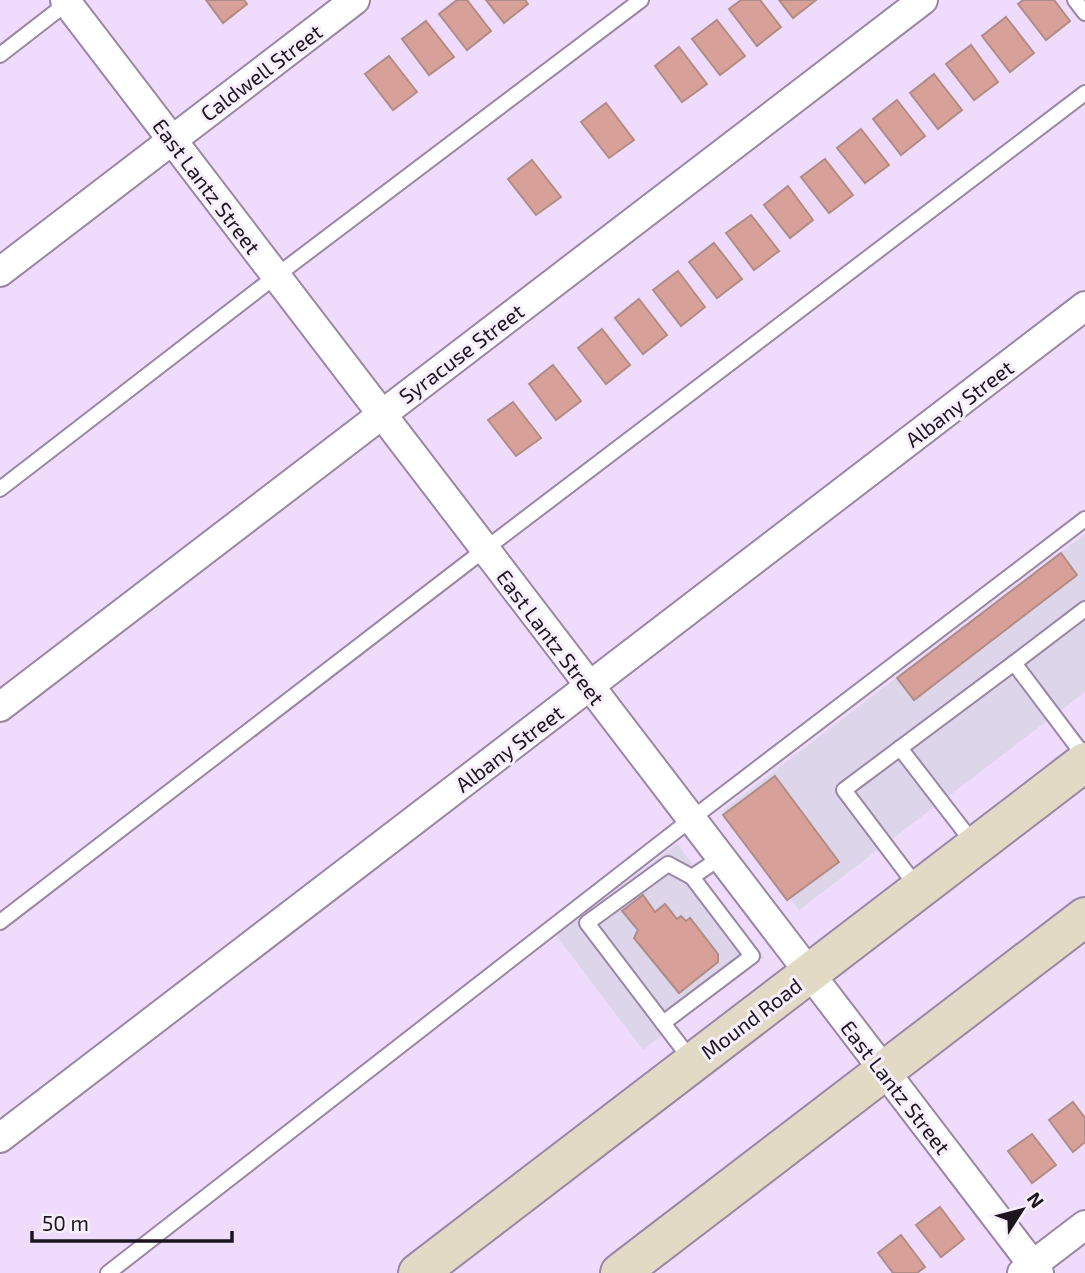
<svg xmlns="http://www.w3.org/2000/svg" width="1085" height="1273" font-family="'Exo 2',sans-serif">
	<style>
		.commercial { fill: #ddd6eb }
		.building { fill: #d7a19a; stroke: #b18b85; stroke-width: 2 }
		.lines { fill: none; stroke-linecap: round; stroke-linejoin: round }
		.lane-casing { stroke: #9a87a5; stroke-width: 18 }
		.street-casing { stroke: #9a87a5; stroke-width: 32 }
		.secondary-casing { stroke: #9a87a5; stroke-width: 42 }
		.lane { stroke: #fff; stroke-width: 14 }
		.street { stroke: #fff; stroke-width: 28 }
		.secondary { stroke: #e3dac5; stroke-width: 38 }
		.labels { text-anchor: middle; dominant-baseline: central; stroke-width: 6; stroke-linejoin: round; paint-order: stroke }
		.street-label { font-size: 21px; fill: #1c1520; stroke: #f6eefb }
	</style>
	<rect width="100%" height="100%" fill="#efdbfb"/>
	<g class="commercial">
		<path d="M1085,534V692L799,910L723,810Z"/>
		<path d="M677,844L764,957L643,1050L556,935Z"/>
	</g>
	<g class="building">
		<path d="M206,0H244L247,4L223,23Z"/>
		<path d="M457,0H467L491,31L467,50L439,14Z"/>
		<path d="M486,0H525L528,4L504,23Z"/>
		<path d="M741,0H760L781,27L757,46L729,9Z"/>
		<path d="M779,0H816L793,18Z"/>
		<path d="M1023,0H1054L1070,21L1046,40L1018,4Z"/>
		<path d="M1006,17L1034,53L1010,72L982,36Z"/>
		<path d="M717,20L745,56L720,75L692,39Z"/>
		<path d="M426,21L454,57L429,75L402,39Z"/>
		<path d="M971,45L998,82L974,100L946,64Z"/>
		<path d="M679,47L707,84L682,102L655,66Z"/>
		<path d="M389,56L417,92L393,110L365,74Z"/>
		<path d="M934,74L962,110L938,129L910,93Z"/>
		<path d="M897,100L925,136L901,155L873,119Z"/>
		<path d="M606,103L634,140L609,158L581,122Z"/>
		<path d="M861,129L889,165L865,183L837,148Z"/>
		<path d="M825,159L853,195L829,213L801,177Z"/>
		<path d="M532,160L561,197L536,215L508,179Z"/>
		<path d="M788,186L813,220L790,238L764,205Z"/>
		<path d="M751,215L779,251L754,270L726,233Z"/>
		<path d="M714,243L742,279L717,298L689,262Z"/>
		<path d="M678,271L705,307L681,326L653,290Z"/>
		<path d="M639,299L667,335L643,354L615,318Z"/>
		<path d="M602,329L630,365L606,384L578,348Z"/>
		<path d="M553,365L581,401L556,420L529,384Z"/>
		<path d="M513,402L541,438L516,456L488,420Z"/>
		<path d="M1061,553L1077,575L914,700L897,678Z"/>
		<path d="M775,776L839,862L787,900L723,815Z"/>
		<path d="M643,895L655,912L665,904L677,919L681,916L686,921L690,918L718,954V962L679,993L634,938L638,930L622,911Z"/>
		<path d="M1073,1102L1085,1118V1142L1073,1152L1049,1120Z"/>
		<path d="M1032,1134L1056,1165L1032,1183L1008,1151Z"/>
		<path d="M940,1207L964,1239L941,1257L916,1225Z"/>
		<path d="M901,1235L925,1267L917,1273H893L878,1253Z"/>
	</g>
	<g class="lines">
		<g class="lane-casing">
			<g id="lane">
				<path d="M1075,0L1085,13"/>
				<path d="M0,55L71,0"/>
				<path d="M0,489L276,276L641,0"/>
				<path d="M1085,609L1014,663L1085,757"/>
				<path d="M900,748L974,844"/>
				<path d="M918,888L844,790L1014,663"/>
				<path d="M0,922L484,550L1085,93"/>
				<path d="M663,1023L752,956L692,877"/>
				<path d="M692,1061L587,923L668,864L692,877L720,858"/>
				<path d="M108,1273L690,820L1085,519"/>
			</g>
		</g>
		<g class="street-casing">
			<g id="street">
				<path d="M65,0L1039,1273"/>
				<path d="M0,272L355,0"/>
				<path d="M0,707L923,0"/>
				<path d="M0,1138L1085,306"/>
				<path d="M1022,1273L1085,1225"/>
			</g>
		</g>
		<g class="secondary-casing">
			<g id="secondary">
				<path d="M418,1273L1085,762"/>
				<path d="M620,1273L1085,917"/>
			</g>
		</g>
		<use href="#lane" class="lane"/>
		<use href="#street" class="street"/>
		<use href="#secondary" class="secondary"/>
	</g>
	<g class="labels">
		<g class="street-label">
			<text transform="translate(261 72) rotate(-37)">Caldwell Street</text>
			<text transform="translate(207 186) rotate(53)">East Lantz Street</text>
			<text transform="translate(461 353) rotate(-37)">Syracuse Street</text>
			<text transform="translate(959 403) rotate(-37)">Albany Street</text>
			<text transform="translate(551 637) rotate(53)">East Lantz Street</text>
			<text transform="translate(509 748) rotate(-37)">Albany Street</text>
			<text transform="translate(751 1018) rotate(-37)">Mound Road</text>
			<text transform="translate(896 1087) rotate(52)">East Lantz Street</text>
		</g>
	</g>
	<g transform="translate(1022 1210) rotate(54)" stroke="#f6eefb" stroke-width="5" paint-order="stroke">
	<path d="M0-5L12 26L0 18L-12 26Z" fill="#1c1520"/>
	<text y="-10" font-size="19" font-weight="bold" text-anchor="middle" fill="#1c1520">N</text>
	</g>
	<path d="M32 1231v10h200v-10" fill="none" stroke="#1c1520" stroke-width="3.5"/>
	<text x="42" y="1231" font-size="21" fill="#1c1520" stroke="#f6eefb" stroke-width="5" paint-order="stroke">50 m</text>
</svg>
